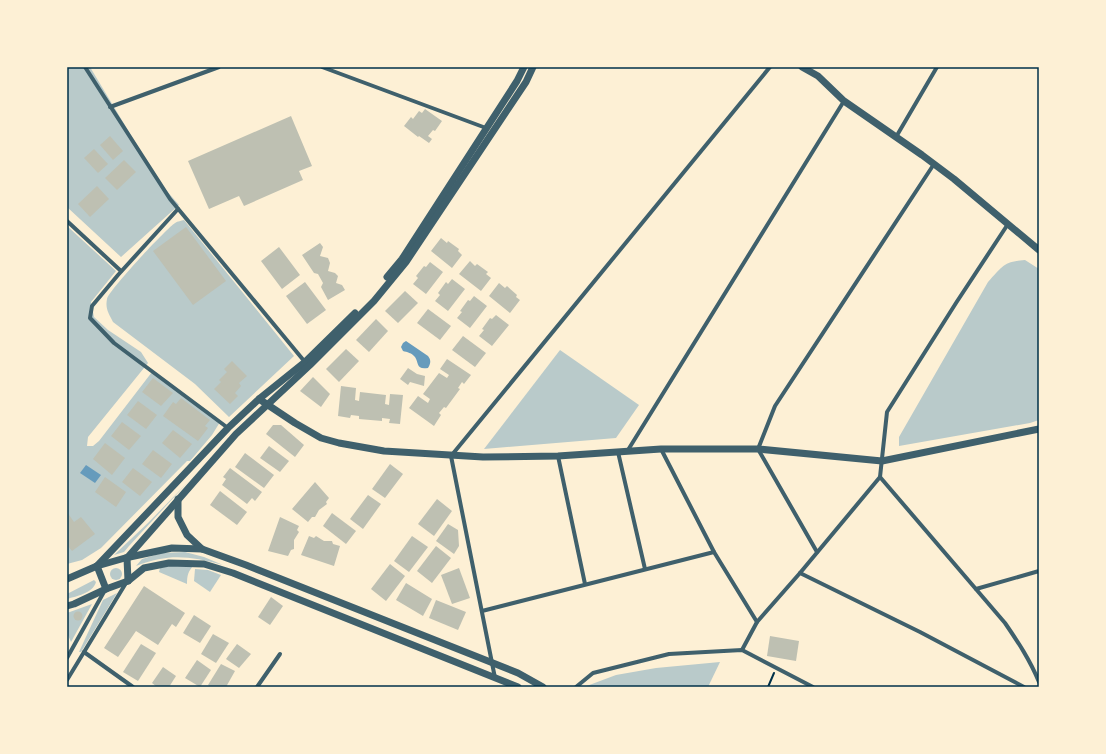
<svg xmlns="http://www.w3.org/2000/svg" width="1106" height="754" font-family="'Alegreya Sans',sans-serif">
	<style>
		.green { fill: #b9caca }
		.water { fill: #669bbc }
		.building { fill: #bec0b2 }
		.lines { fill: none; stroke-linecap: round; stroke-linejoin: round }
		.path { stroke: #003049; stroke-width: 2 }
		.minor { stroke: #3f606c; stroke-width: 4 }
		.tertiary { stroke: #3f606c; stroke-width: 7 }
		.neatline { fill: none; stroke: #003049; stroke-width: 1.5 }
	</style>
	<rect width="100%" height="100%" fill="#fdf0d5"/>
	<g class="green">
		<path d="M67,67H90L159,182L179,205L121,257L67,207Z"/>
		<path d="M184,220L294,356L229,417L195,384L113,322C109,314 105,309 107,299C108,291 166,229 175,223C178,221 181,221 184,220Z"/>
		<path d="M67,226L116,271L91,302L94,317L108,330L141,352L148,363L88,437L87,446H93L99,441L152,372L220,422L212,435L190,461H187L101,548L82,560L67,564Z"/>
		<path d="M1025,260L1039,269V420L1030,423L899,446V437L988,282C1003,266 1003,262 1025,260Z"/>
		<path d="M560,350L639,405L616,438L484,449Z"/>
		<path d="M188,482L129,546L124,552L114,555L149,522Z"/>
		<path d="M185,552L204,557L223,565C189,556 170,553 136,566L142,559L162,553Z"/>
		<path d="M174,565H194C188,571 187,576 187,584L159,572L160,568Z"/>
		<circle cx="116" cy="574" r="6"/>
		<path d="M195,569L208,570L221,575L210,592L194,581Z"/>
		<path d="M94,580L96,582C93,593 77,596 67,599V594Z"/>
		<path d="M117,593L81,652H79L103,600Z"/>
		<path d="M92,604L71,642L67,633V613Z"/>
		<path d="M720,662L708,687H584L616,675L656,668Z"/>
	</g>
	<g class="water">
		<path d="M406,341L428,356C431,360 431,363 428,368C416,370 419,363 415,357C412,353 407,352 403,351L401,347L403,343Z"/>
		<path d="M86,465L101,475L95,483L80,473Z"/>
	</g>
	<g class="building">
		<path d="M425,109L442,121L435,131L433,130L428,136L432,139L429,143L419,136L418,137L404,126L411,117L413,119L419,111L422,113Z"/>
		<path d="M291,116L312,166L299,171L303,180L244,206L239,196L209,209L188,161Z"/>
		<path d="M110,136L123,151L113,160L100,145Z"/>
		<path d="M94,149L108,164L98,173L84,158Z"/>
		<path d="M124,160L136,172L117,190L105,178Z"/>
		<path d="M97,186L109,199L90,217L78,204Z"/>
		<path d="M186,227L226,281L193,305L153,251Z"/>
		<path d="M441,238L447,243L448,241L459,249L458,251L462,255L452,268L431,251Z"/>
		<path d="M320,243L323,247L320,256L328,258L330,263L328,271L335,273L338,276L336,283L342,285L345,290L328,300L321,287L323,283L318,274L314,273L302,255Z"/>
		<path d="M279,247L300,275L282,289L261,261Z"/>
		<path d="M470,261L475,266L477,264L488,272L486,274L491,278L481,291L459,274Z"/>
		<path d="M430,262L443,272L426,294L413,284L418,278L416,276L424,266L426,267Z"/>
		<path d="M452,279L465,289L448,311L435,301L440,295L438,293L446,282L448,284Z"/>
		<path d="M305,282L326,310L307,324L286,296Z"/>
		<path d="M499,283L505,288L507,286L517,295L516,297L520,300L510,313L489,296Z"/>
		<path d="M405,291L418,303L398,323L385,311Z"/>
		<path d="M474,296L487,306L470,328L457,318L462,312L460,311L468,300L470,301Z"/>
		<path d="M428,309L451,326L440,340L417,323Z"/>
		<path d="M496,315L509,325L492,346L479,336L484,330L482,329L490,318L492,319Z"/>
		<path d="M376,319L388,331L369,352L356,340Z"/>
		<path d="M463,336L486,353L475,367L452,350Z"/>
		<path d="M346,349L359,361L339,382L326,369Z"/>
		<path d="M447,359L471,375L464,384L462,382L458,388L460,389L446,408L444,407L439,413L441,415L434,426L409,408L418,396L428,403L430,399L423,394L439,373L447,378L449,375L440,369Z"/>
		<path d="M232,361L247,376L239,383L241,386L235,393L238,396L230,404L214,389L221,382L219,380L227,372L224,369Z"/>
		<path d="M408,368L417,374L425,376L424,386L410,382L408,385L400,379Z"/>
		<path d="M313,377L330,394L321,407L300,391Z"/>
		<path d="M153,378L173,393L161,406L142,392Z"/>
		<path d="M341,386L356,388L355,400L359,401L360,392L386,395L385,404L389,405L390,394L403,395L400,424L389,423L390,419L382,418V421L359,419V416L351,415L350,418L338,416Z"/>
		<path d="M181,398L210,420L205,426L208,428L198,441L163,416L173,402L176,404Z"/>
		<path d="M138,401L157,415L146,429L127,415Z"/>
		<path d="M122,422L141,436L129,450L111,436Z"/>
		<path d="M273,425H281L304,445L295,457L266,434Z"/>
		<path d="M173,430L192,444L180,458L162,443Z"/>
		<path d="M105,443L125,458L112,475L93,459Z"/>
		<path d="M269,446L289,461L280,472L260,458Z"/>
		<path d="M153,450L172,464L161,478L142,464Z"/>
		<path d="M245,453L274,475L264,488L235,467Z"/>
		<path d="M390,464L403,474L385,498L372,489Z"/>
		<path d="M133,468L152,482L140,496L122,482Z"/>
		<path d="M230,468L262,492L255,501L252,498L247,504L222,485L226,479L223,477Z"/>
		<path d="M105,477L126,492L116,507L95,492Z"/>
		<path d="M315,482L329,498L326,502L327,504L319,510L315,517H312L308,522L292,509Z"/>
		<path d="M220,491L247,512L237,525L210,505Z"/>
		<path d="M368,495L381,504L363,529L350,519Z"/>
		<path d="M437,499L452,511L434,536L418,524Z"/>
		<path d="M67,512L74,522L81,517L95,534L72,551L67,545Z"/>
		<path d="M332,513L356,531L346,544L323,526Z"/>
		<path d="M280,517L299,526L297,530L299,532L294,540V549L291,550L288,556L268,551Z"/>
		<path d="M448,524L458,530L459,546L454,554L436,541Z"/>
		<path d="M309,536L314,538L316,536L324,541H332L333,544L340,546L334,566L301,555Z"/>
		<path d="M412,536L428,547L409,572L394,561Z"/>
		<path d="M436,546L451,558L432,583L417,571Z"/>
		<path d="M390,564L405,576L386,601L371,589Z"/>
		<path d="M459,568L470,598L452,604L441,575Z"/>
		<path d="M406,583L432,599L423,616L396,600Z"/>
		<path d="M144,586L185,613L176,627L172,624L158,645L136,631L118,657L104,648Z"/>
		<path d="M271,597L283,606L270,625L258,617Z"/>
		<path d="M436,600L466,612L458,630L429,618Z"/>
		<circle cx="78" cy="616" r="4.5"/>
		<path d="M194,615L211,626L200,643L183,633Z"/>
		<path d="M213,634L229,643L216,663L201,654Z"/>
		<path d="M770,636L799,641L796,661L767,656Z"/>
		<path d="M141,644L156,653L138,681L123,672Z"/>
		<path d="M237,644L251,654L239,668L226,659Z"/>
		<path d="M197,660L211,670L200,687L185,678Z"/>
		<path d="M221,664L235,671L226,687H211L208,685Z"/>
		<path d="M163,667L176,676L169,687H157L152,683Z"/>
	</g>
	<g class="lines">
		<path class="path" d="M768,687L774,673"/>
		<g class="minor">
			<path d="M85,67L170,199L305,362"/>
			<path d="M322,67L486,128"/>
			<path d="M110,107L219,67"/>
			<path d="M896,137L937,67"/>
			<path d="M178,209L118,275L92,306L90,318L114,343L228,428"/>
			<path d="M67,221L121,271"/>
			<path d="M661,449L714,552L757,622"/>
			<path d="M628,450L844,101"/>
			<path d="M618,452L645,569"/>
			<path d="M558,456L585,584"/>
			<path d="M880,477L1005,623C1018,642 1030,660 1039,682"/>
			<path d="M817,552L758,449L775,406L934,164"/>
			<path d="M800,573L920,632L1024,687"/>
			<path d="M976,589L1039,571"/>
			<path d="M482,611L714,552"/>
			<path d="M742,650L757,622L800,573L880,477L887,412L956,303L1008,224"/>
			<path d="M84,652L133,687"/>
			<path d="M67,658L105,590"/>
			<path d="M495,678L451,456L770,67"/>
			<path d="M67,680L126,583"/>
			<path d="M257,687L280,654"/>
			<path d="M576,687L593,673L669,654L742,650L813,687"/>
		</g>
		<g class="tertiary">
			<path d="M802,67L818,76L844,101L922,155L954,179L1039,250"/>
			<path d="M387,277L402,259L517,81L524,67"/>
			<path d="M259,399L295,423L321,438L339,443L384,451L483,457L558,456L661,449H758L882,461L1039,429"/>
			<path d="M178,499V517L187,535L202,549"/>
			<path d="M97,566L228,428L259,399L305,362L355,313"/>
			<path d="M97,566L106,589"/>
			<path d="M67,579L97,566L125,558L172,548L202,549L246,565L518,673L543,687"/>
			<path d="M128,581L127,558L236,434L310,365L374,301L406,262L526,82L533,67"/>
			<path d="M67,606L74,604L106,589L128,581L144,568L169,563L204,564L233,573L518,687"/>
		</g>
	</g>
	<rect width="1106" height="754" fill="none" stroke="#fdf0d5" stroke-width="136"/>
	<rect x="68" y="68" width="970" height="618" class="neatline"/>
</svg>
